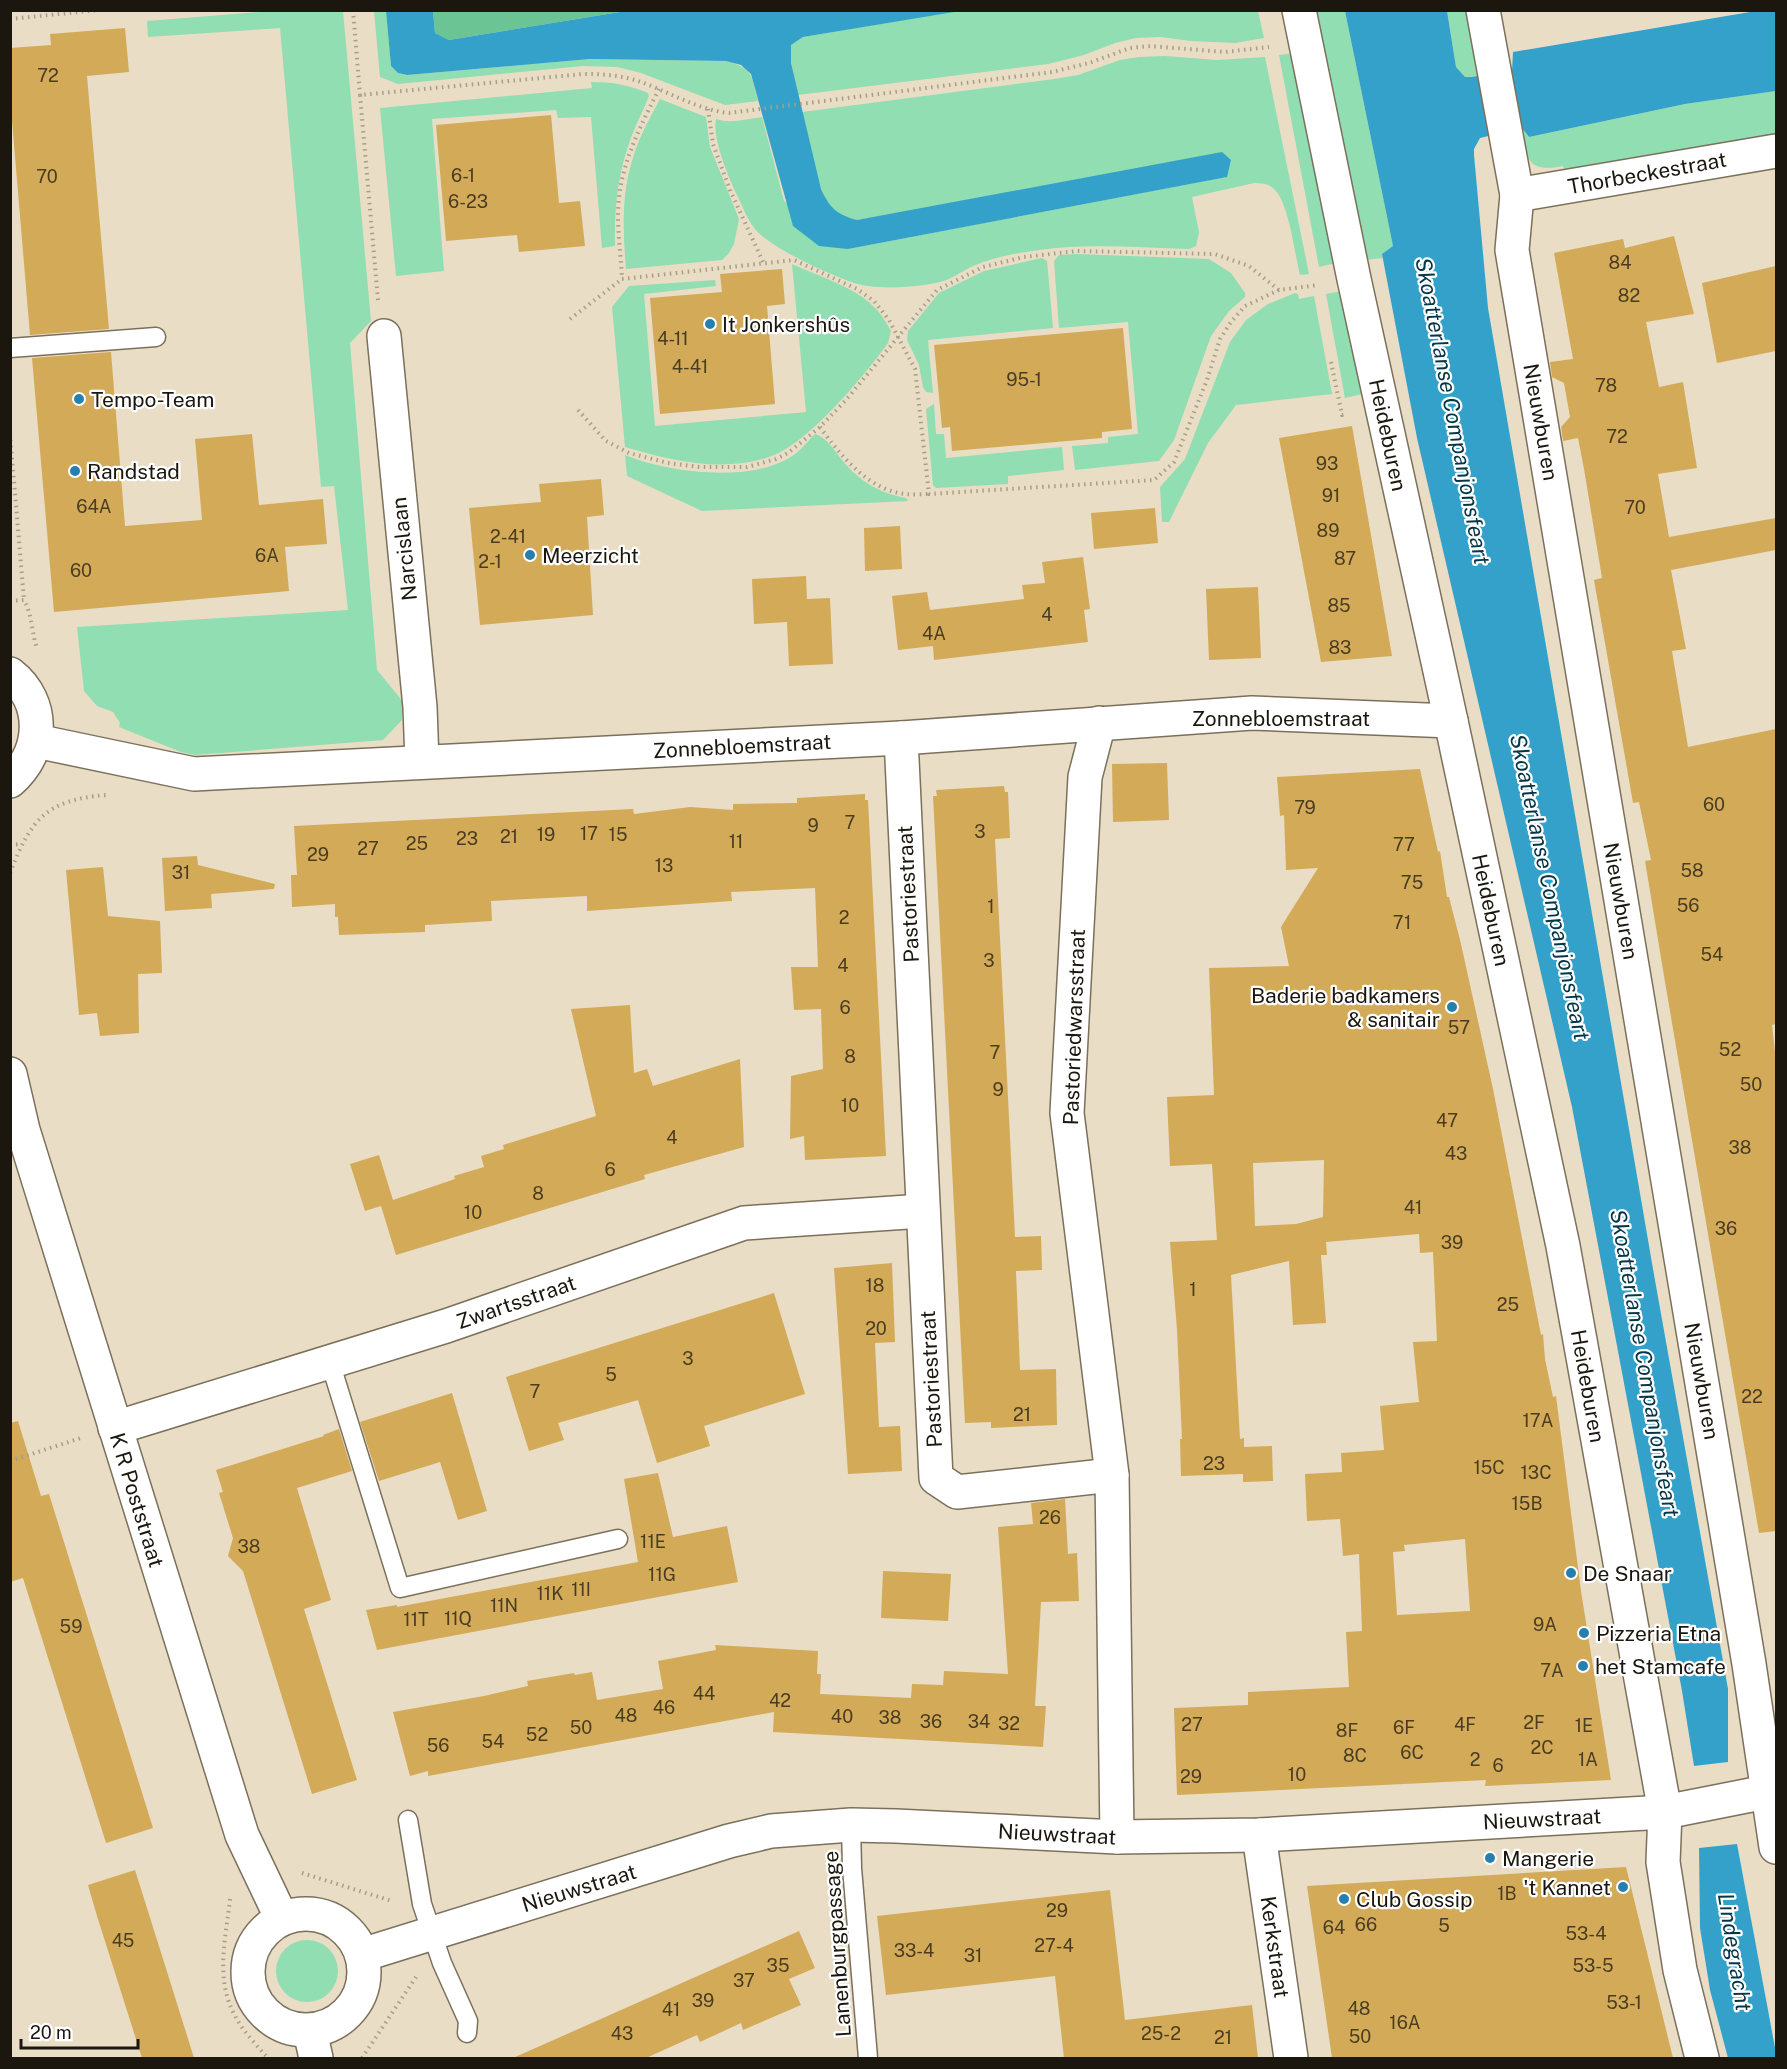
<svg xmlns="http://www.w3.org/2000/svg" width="1787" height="2069" font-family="'Public Sans',sans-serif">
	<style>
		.green { fill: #90deb1 }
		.forest { fill: #6bc494 }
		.water { fill: #33a1c9 }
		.building { fill: #d3aa57; fill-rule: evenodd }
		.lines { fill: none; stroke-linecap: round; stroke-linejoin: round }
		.lane-casing { stroke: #7b705c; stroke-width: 21 }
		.street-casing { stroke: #7b705c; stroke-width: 36 }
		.secondary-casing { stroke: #7b705c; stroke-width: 36 }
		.path { stroke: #a69d8b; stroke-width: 4; stroke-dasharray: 1.5 4.5; stroke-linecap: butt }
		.lane { stroke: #fff; stroke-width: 18 }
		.street { stroke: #fff; stroke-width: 33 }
		.secondary { stroke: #fff; stroke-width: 33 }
		.poi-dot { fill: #277fae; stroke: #fff; stroke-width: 2 }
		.labels { text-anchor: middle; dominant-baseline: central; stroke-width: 4.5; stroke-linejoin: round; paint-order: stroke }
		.number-label { font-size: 18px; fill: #493c21 }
		.street-label { font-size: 21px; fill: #1b170f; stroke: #fff }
		.poi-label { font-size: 21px; fill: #1b170f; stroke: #fff; text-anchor: start }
		.water-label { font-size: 22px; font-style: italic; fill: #053647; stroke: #fff }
	</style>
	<rect width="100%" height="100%" fill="#e9ddc6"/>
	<g class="green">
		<path d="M960,10L1258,11L1264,38L1235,43L1191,41L1161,37L1136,38L1115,43L1084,55L1048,64L798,95L791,63V45L803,37Z"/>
		<path d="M273,11H343L371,321L350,343L377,670L404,703L402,720L383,740L195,755L181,752L119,727L120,723L113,712L97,706L84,691L77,627L348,610L334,486L321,487L280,28L148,37L147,21Z"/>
		<path d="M374,11H386L391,66L398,73L407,75L590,59L726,61C754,68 751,76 758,101L725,105L641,73L617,67L583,66L398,84L380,77Z"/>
		<path d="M1317,11H1345L1393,246L1382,254L1383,258L1366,260Z"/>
		<path d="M1447,11H1470L1484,76L1465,77L1456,67Z"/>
		<path d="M1295,53L1336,263L1319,267L1279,55Z"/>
		<path d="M1165,56L1217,60L1265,57L1309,274L1300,275C1295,255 1289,204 1275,190C1270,184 1262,183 1254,183L1192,197L1199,232L1196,246L1189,249C1140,248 1088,243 1039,250C1017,253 993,257 973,266C962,271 952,279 940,282C918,287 890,289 868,286C846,284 768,247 755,229C747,219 742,205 736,193C728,176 712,138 716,119C731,124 747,119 762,117L784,201L848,249L1226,177L1231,160L857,220C850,218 841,216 835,212C817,198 808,135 802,112L1054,79L1078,75L1120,60L1139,57Z"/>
		<path d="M591,82C612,82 629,85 648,93L649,96C644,109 637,122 632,135C618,172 614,207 615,246L602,248L591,117L558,118L556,110L432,119L444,271L396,276L380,108L592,88Z"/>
		<path d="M1776,91V135L1565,172L1563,166C1527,173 1527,160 1522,128L1529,137L1685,104Z"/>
		<path d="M660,99L706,117L710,147L739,219L734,244L729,253L722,260L626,269C623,232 621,194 633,158C639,137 650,118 660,99Z"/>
		<path d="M1077,254L1209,259L1231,273L1245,293V297L1229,311L1211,336L1174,440L1159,461L1075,470L1072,446L1108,443V437L1138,434L1128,322L1059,328L1054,261L1059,255Z"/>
		<path d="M1042,258L1047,261L1053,328L928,340L933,393L926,392L923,387L919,365L907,340L908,331L939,293L984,271Z"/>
		<path d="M792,264C820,277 857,287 878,311C883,317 887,324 891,331L888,343C864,376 811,440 774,455C728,474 671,461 625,447L612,307L629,286L715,280L716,286L644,294L655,426L806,412Z"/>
		<path d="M1342,291L1362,394L1345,398L1326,294Z"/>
		<path d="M1295,293L1298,294L1299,299L1314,296L1332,394L1236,405L1208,443L1169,522H1162L1160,487L1185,459L1230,342L1246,320L1268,304Z"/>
		<path d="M934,404L936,434H944L946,458L1062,447L1064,470L1008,476V484L936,488L933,485L926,409Z"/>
		<path d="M815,434C827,438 834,450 842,460C859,481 879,493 906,498L908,501L702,511L627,476L625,455C668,473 755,484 795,454C803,448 809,440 815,434Z"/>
		<circle cx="307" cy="1971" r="31"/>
	</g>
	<path class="forest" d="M433,11H626L449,40L435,33Z"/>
	<g class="water">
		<path d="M386,11H433L435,33L449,40L626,11H960L803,37L791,45V63L821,189C829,207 837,215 857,220L1222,152L1231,160L1227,177L848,249L819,246L793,226L751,74L741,65L726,61L590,59L407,75L398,73L391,66Z"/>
		<path d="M1345,11H1447L1456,67L1465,77H1471L1512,71L1513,52L1756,11H1776V91L1685,104L1529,137L1522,128L1480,138L1474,149V155L1488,308L1653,1269L1728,1689V1762L1694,1766L1682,1691L1572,1107L1417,438L1382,254L1393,246Z"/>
		<path d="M1737,1844L1776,2053V2058H1728L1710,1990L1700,1928L1699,1848Z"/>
	</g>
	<g class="building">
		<path d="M125,28L129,72L87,76L109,329L30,335L10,97V48L51,45L50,34Z"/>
		<path d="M551,115L559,203L580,201L585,246L519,252L517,235L446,241L436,125Z"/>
		<path d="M1674,236L1694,314L1646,322L1659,387L1683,382L1697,468L1658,474L1669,537L1776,518V550L1671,570L1686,649L1672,651L1688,747L1776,729V1024L1772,1025L1776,1061V1531L1759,1533L1664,976L1645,861L1651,860L1639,802L1633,803L1594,580L1602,578L1584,469L1578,438L1563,441L1561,427L1570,417L1564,383L1552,377L1550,362L1573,359L1554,253L1623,239L1625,248Z"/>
		<path d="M1776,266V351L1717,363L1702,283Z"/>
		<path d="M782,269L785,304L767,306L775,404L660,414L650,298L722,292L720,274Z"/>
		<path d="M1123,328L1132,429L1102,432V438L952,451L950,427L942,428L934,345Z"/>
		<path d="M111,352L125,526L202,520L195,439L252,434L259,505L323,499L327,544L285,547L289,591L54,612L32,358Z"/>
		<path d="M1352,426L1392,656L1321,662L1279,438Z"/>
		<path d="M601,479L604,515L587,517L593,615L480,625L469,508L541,502L539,484Z"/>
		<path d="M1155,508L1158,543L1094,549L1091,513Z"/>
		<path d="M900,526L902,569L865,571L864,528Z"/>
		<path d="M1083,557L1090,609L1084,610L1088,642L934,660L933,646L898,650L892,596L927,592L930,610L1024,599L1022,585L1045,583L1042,562Z"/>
		<path d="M806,576L807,599L830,598L833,664L789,666L787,622L754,624L752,579Z"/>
		<path d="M1258,587L1261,658L1209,660L1206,589Z"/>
		<path d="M1167,763L1169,820L1113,822L1112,764Z"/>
		<path d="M1420,769L1438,852L1440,851L1447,897H1449L1461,944L1493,1089L1541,1335L1543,1334L1545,1359L1553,1397L1556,1396L1581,1591L1611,1780L1485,1786L1486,1780L1177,1795L1174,1708L1248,1705V1692L1349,1687L1346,1632L1362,1631L1359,1554L1343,1556L1340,1519L1307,1521L1305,1474L1342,1472L1341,1453L1384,1450L1380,1406L1419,1402L1413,1342L1437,1341L1433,1252L1420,1253L1419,1234L1326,1242L1327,1255H1321L1326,1323L1293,1325L1289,1261L1231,1275L1240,1439L1244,1438V1447L1272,1446L1273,1481L1243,1482V1474L1181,1476L1180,1439H1182L1177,1330L1170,1242L1217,1240L1212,1164L1170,1166L1167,1097L1214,1095L1209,968L1289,966L1281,927L1318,868L1286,870L1284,815L1280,816L1277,777ZM1324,1160L1323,1217L1296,1224L1255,1226L1253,1163ZM1465,1539L1470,1611L1397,1615L1393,1552L1405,1551L1404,1545Z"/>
		<path d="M1004,786L1005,792H1008L1010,838L995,839L1015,1237L1041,1236L1042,1270L1016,1271L1020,1370L1056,1369L1057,1425L991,1428V1422L965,1423L933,796H937L936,790Z"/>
		<path d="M865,794V800H868L886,1156L805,1160L804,1136L790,1139L791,1076L823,1069L821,1009L794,1010L791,967H818L815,888L731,892L732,901L587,911V896L491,901L492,921L425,925V932L339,935L338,917H335V904L292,907L291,875H297L294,826L633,809L634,814L690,807L733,810V804L797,803V798Z"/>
		<path d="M197,856L198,865L275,884L274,889L211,894L212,908L165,911L162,858Z"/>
		<path d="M103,867L108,916L160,921L162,973L138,974L139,1033L100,1036L97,1013L79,1015L66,870Z"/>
		<path d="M630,1005L634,1073L647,1069L653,1086L740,1059L744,1147L644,1175L645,1179L396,1255L381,1206L365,1211L350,1164L379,1155L393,1200L455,1179L454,1176L484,1167L481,1156L504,1149L503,1145L596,1116L571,1009Z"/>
		<path d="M892,1263L895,1342L875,1343L879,1427L900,1426L902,1471L848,1474L834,1268Z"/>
		<path d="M774,1293L805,1394L704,1426L710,1446L657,1463L638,1400L558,1423L564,1440L529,1451L506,1377Z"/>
		<path d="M452,1393L487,1511L458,1520L440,1462L379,1481L360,1422Z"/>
		<path d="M18,1421L41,1496L49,1494L153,1828L106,1843L23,1578L10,1582V1423Z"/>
		<path d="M339,1429L352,1471L297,1488L331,1600L304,1609L357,1780L312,1794L243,1571L228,1556L233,1538L219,1493L223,1492L216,1470L324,1436L323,1435Z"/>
		<path d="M658,1473L673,1537L727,1526L738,1582L377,1650L366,1610L397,1605V1607L638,1562L624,1479Z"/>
		<path d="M1065,1499L1068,1554L1077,1553L1079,1601L1041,1602L1035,1706H1046L1043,1747L773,1732L774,1712L428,1776V1771L410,1776L393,1712L484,1696L528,1686L527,1681L574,1673L575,1675L592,1672L597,1700L663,1689L658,1661L716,1650L715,1645L818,1651L817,1674H821L820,1694L911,1698L912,1684L943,1685L944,1671L1008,1674L998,1527L1033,1524L1031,1503Z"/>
		<path d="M883,1571L951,1574L948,1621L881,1618Z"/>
		<path d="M1626,1867L1673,2058H1332L1307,1886Z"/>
		<path d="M135,1870L169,1978L194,2058H142L97,1916L88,1885Z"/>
		<path d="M1110,1890L1125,2020L1252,2005L1258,2058H1064L1055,1976L886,1995L877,1916Z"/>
		<path d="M799,1931L815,1968L789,1979L801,2005L743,2030L741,2023L700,2042L697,2035L646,2058H513Z"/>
	</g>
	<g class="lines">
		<g class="lane-casing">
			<g id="lane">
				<path d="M10,348L156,337"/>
				<path d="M330,1362L400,1588L618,1539"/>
				<path d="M408,1820L422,1904L442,1963L468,2021L467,2033"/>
				<path d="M851,1825L852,1868L868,2058"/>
			</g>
		</g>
		<g class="street-casing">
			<g id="street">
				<path d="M1299,10L1354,279L1451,721L1563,1246L1665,1812L1663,1862L1680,1970L1702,2058"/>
				<path d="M1483,10L1517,195L1512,250L1749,1664L1776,1847"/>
				<path d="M1517,195L1776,151"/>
				<path d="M384,336L420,707L422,762"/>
				<path d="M1099,723L1085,777L1067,1113L1112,1475"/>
				<path d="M901,738L936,1478L957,1492L1112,1475L1117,1837"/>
				<path d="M36,741L194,774L901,738L1252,713L1451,721"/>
				<path d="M115,1428L446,1326L744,1223L923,1211"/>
				<path d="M1259,1835L1291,2058"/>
			</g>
		</g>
		<g class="secondary-casing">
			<g id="secondary">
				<path d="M10,674C46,702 44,752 10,781"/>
				<path d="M10,1074L23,1130L242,1835L282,1919"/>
				<circle cx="306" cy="1972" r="58"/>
				<path d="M362,1955L729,1841L771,1831L851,1825L896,1826L1117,1837L1259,1835L1665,1812L1776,1790"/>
				<path d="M310,2031L316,2058"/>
			</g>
		</g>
		<g class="path">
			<path d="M353,10L360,95"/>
			<path d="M10,19L99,10"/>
			<path d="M659,89C639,129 618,169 618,215C618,236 621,258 622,279L794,260L857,289L874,301L889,320L915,369L929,494L1154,480L1174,462L1207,380L1220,339L1231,322L1245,306L1279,290"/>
			<path d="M708,109L713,144L730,190L764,264"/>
			<path d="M378,300L360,95L583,74C601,74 618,75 635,80C666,90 697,110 729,113L1052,72L1089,63L1130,48L1150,46L1225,52L1269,47"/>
			<path d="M570,319L622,279"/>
			<path d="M1331,362L1342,415L1346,414"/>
			<path d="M578,410L606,441L629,453L668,463L700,467H747L776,459L788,453L820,427L846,400L937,290L983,267L1024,257L1077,251L1215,254L1249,266L1279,290L1318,285"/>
			<path d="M820,427C840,455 869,491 906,494C913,495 922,494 929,494"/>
			<path d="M10,434L24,600"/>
			<path d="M10,590H13"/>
			<path d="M10,601L24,600C33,616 31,632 37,648"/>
			<path d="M10,845L21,844"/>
			<path d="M10,873C31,819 46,800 106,795"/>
			<path d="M10,1461L81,1438"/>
			<path d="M302,1873L392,1901"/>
			<path d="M230,1899C226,1938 215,1977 234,2014C242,2030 256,2045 268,2058"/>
			<path d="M362,2058L416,1977"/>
		</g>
		<use href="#lane" class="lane"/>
		<use href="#street" class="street"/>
		<use href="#secondary" class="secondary"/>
	</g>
	<g class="poi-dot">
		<circle cx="710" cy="324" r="6"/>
		<circle cx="79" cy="399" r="6"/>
		<circle cx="75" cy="471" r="6"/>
		<circle cx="530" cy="555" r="6"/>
		<circle cx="1452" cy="1007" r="6"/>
		<circle cx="1571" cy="1573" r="6"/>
		<circle cx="1584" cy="1633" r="6"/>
		<circle cx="1583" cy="1666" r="6"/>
		<circle cx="1490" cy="1858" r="6"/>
		<circle cx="1623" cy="1887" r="6"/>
		<circle cx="1344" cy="1899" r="6"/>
	</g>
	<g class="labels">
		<g class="number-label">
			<text x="48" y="75">72</text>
			<text x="463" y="175">6-1</text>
			<text x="47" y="176">70</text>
			<text x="468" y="201">6-23</text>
			<text x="1620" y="262">84</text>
			<text x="1629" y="295">82</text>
			<text x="673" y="338">4-11</text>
			<text x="690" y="366">4-41</text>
			<text x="1024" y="379">95-1</text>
			<text x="1606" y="385">78</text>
			<text x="1617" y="436">72</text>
			<text x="1327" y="463">93</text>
			<text x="1331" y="495">91</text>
			<text x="94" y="506">64A</text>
			<text x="1635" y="507">70</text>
			<text x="1328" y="530">89</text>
			<text x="508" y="536">2-41</text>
			<text x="267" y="555">6A</text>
			<text x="1345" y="558">87</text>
			<text x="490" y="561">2-1</text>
			<text x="81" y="570">60</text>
			<text x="1339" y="605">85</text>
			<text x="1047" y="614">4</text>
			<text x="934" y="633">4A</text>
			<text x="1340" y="647">83</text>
			<text x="1714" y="804">60</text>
			<text x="1305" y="807">79</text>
			<text x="850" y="822">7</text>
			<text x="813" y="825">9</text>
			<text x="980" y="831">3</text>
			<text x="589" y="833">17</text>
			<text x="546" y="834">19</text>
			<text x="618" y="834">15</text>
			<text x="509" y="836">21</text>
			<text x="467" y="838">23</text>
			<text x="736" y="841">11</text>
			<text x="417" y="843">25</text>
			<text x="1404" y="844">77</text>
			<text x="368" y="848">27</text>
			<text x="318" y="854">29</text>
			<text x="664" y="865">13</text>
			<text x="1692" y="870">58</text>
			<text x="181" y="872">31</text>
			<text x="1412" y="882">75</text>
			<text x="1688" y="905">56</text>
			<text x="991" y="906">1</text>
			<text x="844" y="917">2</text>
			<text x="1402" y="922">71</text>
			<text x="1712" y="954">54</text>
			<text x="989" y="960">3</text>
			<text x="843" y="965">4</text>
			<text x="845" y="1007">6</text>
			<text x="1459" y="1027">57</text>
			<text x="1730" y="1049">52</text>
			<text x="995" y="1052">7</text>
			<text x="850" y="1056">8</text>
			<text x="1751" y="1084">50</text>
			<text x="998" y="1089">9</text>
			<text x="850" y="1105">10</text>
			<text x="1447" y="1120">47</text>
			<text x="672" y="1137">4</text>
			<text x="1740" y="1147">38</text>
			<text x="1456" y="1153">43</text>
			<text x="610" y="1169">6</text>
			<text x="538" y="1193">8</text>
			<text x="1413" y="1207">41</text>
			<text x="473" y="1212">10</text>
			<text x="1726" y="1228">36</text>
			<text x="1452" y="1242">39</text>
			<text x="875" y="1285">18</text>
			<text x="1193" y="1289">1</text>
			<text x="1508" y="1304">25</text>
			<text x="876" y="1328">20</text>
			<text x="688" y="1358">3</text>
			<text x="611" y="1374">5</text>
			<text x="535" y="1391">7</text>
			<text x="1752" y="1396">22</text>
			<text x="1022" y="1414">21</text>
			<text x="1538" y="1420">17A</text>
			<text x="1214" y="1463">23</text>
			<text x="1489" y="1467">15C</text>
			<text x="1536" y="1472">13C</text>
			<text x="1527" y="1503">15B</text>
			<text x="1050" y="1517">26</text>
			<text x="653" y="1541">11E</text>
			<text x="249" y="1546">38</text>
			<text x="662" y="1574">11G</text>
			<text x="581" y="1589">11I</text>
			<text x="550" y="1593">11K</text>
			<text x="504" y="1605">11N</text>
			<text x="458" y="1618">11Q</text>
			<text x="416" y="1619">11T</text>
			<text x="1545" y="1624">9A</text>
			<text x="71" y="1626">59</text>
			<text x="1552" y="1670">7A</text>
			<text x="704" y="1693">44</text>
			<text x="780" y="1700">42</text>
			<text x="664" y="1707">46</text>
			<text x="626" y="1715">48</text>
			<text x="842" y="1716">40</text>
			<text x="890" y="1717">38</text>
			<text x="931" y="1721">36</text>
			<text x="979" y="1721">34</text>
			<text x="1534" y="1722">2F</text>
			<text x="1009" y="1723">32</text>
			<text x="1192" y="1724">27</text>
			<text x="1465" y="1724">4F</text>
			<text x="1584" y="1725">1E</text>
			<text x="581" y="1727">50</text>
			<text x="1404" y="1727">6F</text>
			<text x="1347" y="1730">8F</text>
			<text x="537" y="1734">52</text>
			<text x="493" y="1741">54</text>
			<text x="438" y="1745">56</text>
			<text x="1542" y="1747">2C</text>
			<text x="1412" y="1752">6C</text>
			<text x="1355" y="1755">8C</text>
			<text x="1475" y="1759">2</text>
			<text x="1588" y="1759">1A</text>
			<text x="1498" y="1765">6</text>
			<text x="1297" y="1774">10</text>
			<text x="1191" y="1776">29</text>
			<text x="1507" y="1893">1B</text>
			<text x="1057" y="1910">29</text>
			<text x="1366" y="1924">66</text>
			<text x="1444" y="1925">5</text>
			<text x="1334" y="1927">64</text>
			<text x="1586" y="1933">53-4</text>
			<text x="123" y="1940">45</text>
			<text x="1054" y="1945">27-4</text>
			<text x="914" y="1950">33-4</text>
			<text x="973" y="1955">31</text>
			<text x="778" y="1965">35</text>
			<text x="1593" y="1965">53-5</text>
			<text x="744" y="1980">37</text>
			<text x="703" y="2000">39</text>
			<text x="1624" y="2002">53-1</text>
			<text x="1359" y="2008">48</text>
			<text x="671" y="2009">41</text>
			<text x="1405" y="2022">16A</text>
			<text x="622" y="2033">43</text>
			<text x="1161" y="2033">25-2</text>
			<text x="1360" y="2036">50</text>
			<text x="1223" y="2037">21</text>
		</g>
		<g class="street-label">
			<text transform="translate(1647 173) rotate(-10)">Thorbeckestraat</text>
			<text transform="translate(1541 422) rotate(80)">Nieuwburen</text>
			<text transform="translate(1388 435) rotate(78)">Heideburen</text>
			<text transform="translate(404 549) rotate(-96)">Narcislaan</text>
			<text x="1281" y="718">Zonnebloemstraat</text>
			<text transform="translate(742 746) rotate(-3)">Zonnebloemstraat</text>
			<text transform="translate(908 894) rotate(-93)">Pastoriestraat</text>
			<text transform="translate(1621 901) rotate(80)">Nieuwburen</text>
			<text transform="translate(1491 910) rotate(78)">Heideburen</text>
			<text transform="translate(1074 1027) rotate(-88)">Pastoriedwarsstraat</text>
			<text transform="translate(516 1302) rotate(-19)">Zwartsstraat</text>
			<text transform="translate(931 1379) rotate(-93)">Pastoriestraat</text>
			<text transform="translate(1702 1381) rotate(80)">Nieuwburen</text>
			<text transform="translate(1588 1386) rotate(80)">Heideburen</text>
			<text transform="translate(137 1500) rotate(73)">K R Poststraat</text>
			<text transform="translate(1542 1819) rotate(-3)">Nieuwstraat</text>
			<text transform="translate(1057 1834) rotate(3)">Nieuwstraat</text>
			<text transform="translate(579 1888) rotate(-17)">Nieuwstraat</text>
			<text transform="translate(837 1944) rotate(-94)">Lanenburgpassage</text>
			<text transform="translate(1275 1947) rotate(82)">Kerkstraat</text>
		</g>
		<g class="poi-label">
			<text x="722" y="324">It Jonkershûs</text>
			<text x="91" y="399">Tempo-Team</text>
			<text x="87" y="471">Randstad</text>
			<text x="542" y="555">Meerzicht</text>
			<text x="1440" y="995" text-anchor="end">Baderie badkamers<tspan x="1440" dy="24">&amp; sanitair</tspan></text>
			<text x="1583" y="1573">De Snaar</text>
			<text x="1596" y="1633">Pizzeria Etna</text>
			<text x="1595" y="1666">het Stamcafe</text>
			<text x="1502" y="1858">Mangerie</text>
			<text x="1611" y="1887" text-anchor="end">'t Kannet</text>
			<text x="1356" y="1899">Club Gossip</text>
		</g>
		<g class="water-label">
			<text transform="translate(1453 411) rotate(79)">Skoatterlanse Companjonsfeart</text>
			<text transform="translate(1550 887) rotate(78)">Skoatterlanse Companjonsfeart</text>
			<text transform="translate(1645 1363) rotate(80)">Skoatterlanse Companjonsfeart</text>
			<text transform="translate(1735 1952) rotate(81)">Lindegracht</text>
		</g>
	</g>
	<rect width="1787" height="2069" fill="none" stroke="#1b170f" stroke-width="24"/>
	<path d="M21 2039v9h117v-9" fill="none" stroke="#1b170f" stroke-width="3"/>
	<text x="30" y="2039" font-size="18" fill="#1b170f" stroke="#ffffff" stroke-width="4.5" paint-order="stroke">20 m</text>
</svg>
